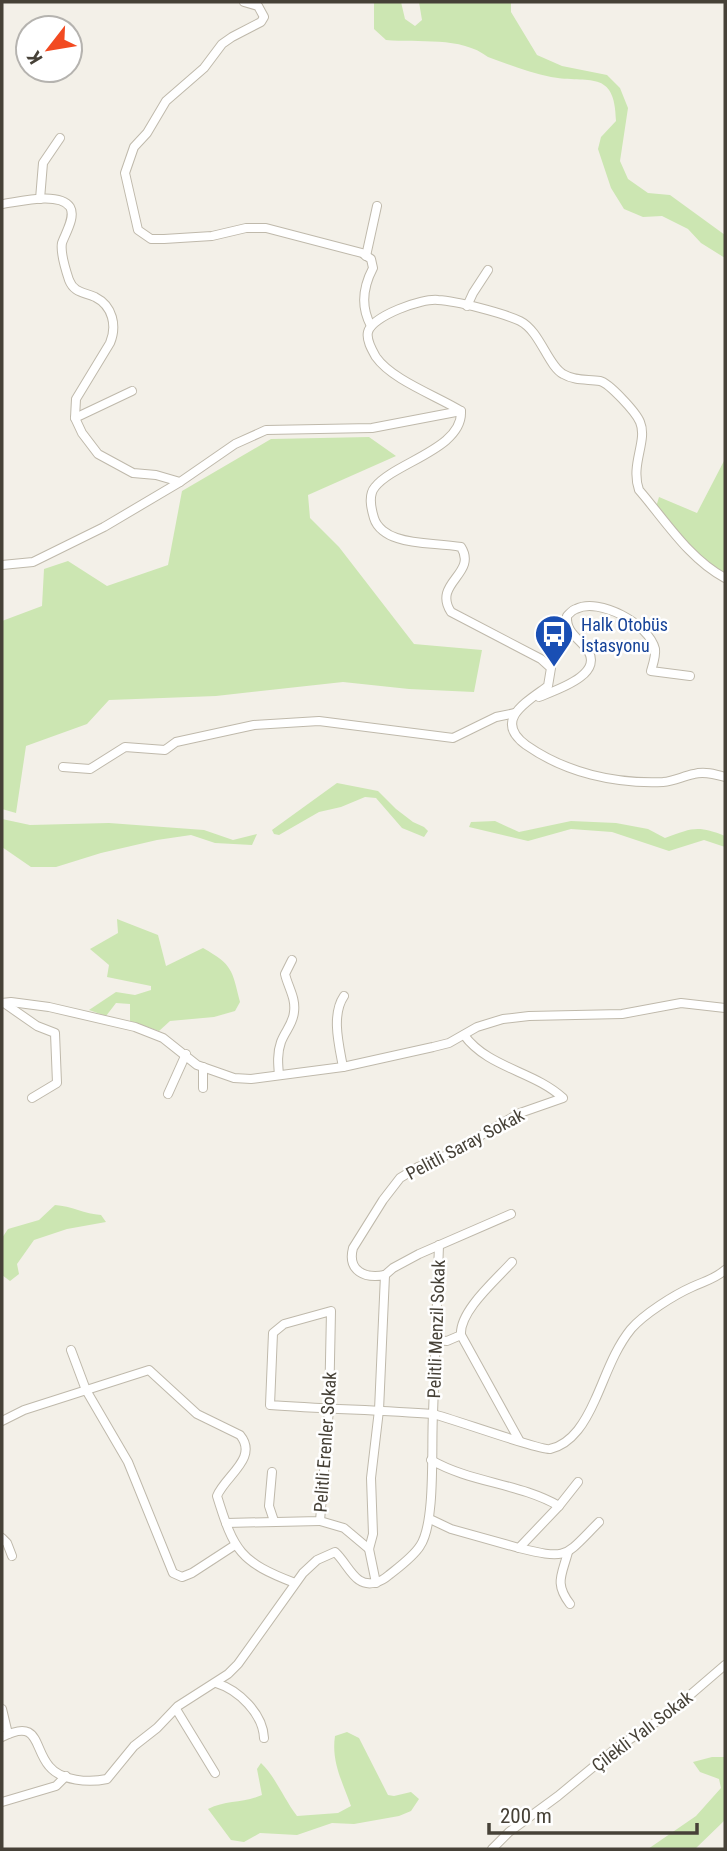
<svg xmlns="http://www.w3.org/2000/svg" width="727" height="1851" font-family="'Roboto Condensed',sans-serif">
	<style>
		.green { fill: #cce6b2 }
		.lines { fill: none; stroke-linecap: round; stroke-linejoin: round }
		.minor-casing { stroke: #bfb9ab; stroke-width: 10 }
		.minor { stroke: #fff; stroke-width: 8 }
		.labels { text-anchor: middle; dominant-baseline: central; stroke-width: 5; stroke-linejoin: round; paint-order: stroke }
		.transit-label { font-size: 18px; fill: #164399; stroke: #fff; text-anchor: start }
		.street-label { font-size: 18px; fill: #464137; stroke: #fff }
	</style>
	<rect width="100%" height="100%" fill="#f3f0e8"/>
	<g class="green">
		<path d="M374,2H401L405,19L415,26L422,20L419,2H511V12L537,55L562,66L607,75L620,88L628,108L620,161L628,179L648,193L670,195L725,235V258L701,243L688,229L662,216L643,217L624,209L611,188L598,149L601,137L616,121C615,68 589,84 551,77C530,73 508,64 488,57C461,36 418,43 386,40L374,29Z"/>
		<path d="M369,437L396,456L308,495L310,518L339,547L414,644L482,650L474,692L409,689L343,682L216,696L109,700L87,724L26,746L16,813L2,809V621L42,606L44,569L68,561L107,586L168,565L182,491L271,439Z"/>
		<path d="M725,459V574C697,559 677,530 656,507L659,497L697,513Z"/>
		<path d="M337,783L378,791L396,809L413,822L424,827L428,831L424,837L402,828L376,798L365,797L341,807L319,812L279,835L274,834L272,830Z"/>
		<path d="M2,819L30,825L109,823L204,830L233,840L257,834L252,845L215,843L191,835L157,840L101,853L56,867H31L2,847Z"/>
		<path d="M495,821L519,832L571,821L616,823L648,829L665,838C692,828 698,825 725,836V847L704,840L669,851L612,832L571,829L528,841L469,827L471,822Z"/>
		<path d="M117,919L158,935L166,966L203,948C233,965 232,970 240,1002L235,1011L214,1017L170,1021L159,1031L130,1021V1004L116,1003L106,1016L89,1010L116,992L135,995L151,990V986L107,977L109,965L90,949L118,933Z"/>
		<path d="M55,1205C71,1206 85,1214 101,1215L106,1222L67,1229L34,1240L17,1264L19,1274L10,1281L2,1275V1238L8,1229L39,1220Z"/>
		<path d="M347,1732L359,1738L388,1795L394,1796L411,1792L419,1799L411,1811L399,1816L354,1824L332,1823L297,1835L260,1833L244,1842L231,1840L208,1809C226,1800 244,1803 262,1795L257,1769L261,1763C275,1776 284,1799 297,1816L338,1813L351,1806C343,1783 331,1762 335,1736Z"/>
		<path d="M712,1757H725V1820L695,1849H648L696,1816L721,1788L719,1779L700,1772L693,1762Z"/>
	</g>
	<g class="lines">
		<g class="minor-casing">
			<g id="minor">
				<path d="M244,2L258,6L264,17L261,22L232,37L222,44L204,68L166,101L147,133L134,147L125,173L138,230L151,239H164L212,236L246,228H266L362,253L371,259L373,268C363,287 360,306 371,326"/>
				<path d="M40,199L43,163L60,138"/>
				<path d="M2,204C18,202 59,191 70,207C76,217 65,234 62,243C60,253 66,271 69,280C74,293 84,292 95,297C113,306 117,326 110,343L76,399L75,418L82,433L98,454L133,473L156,475L180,482L235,444L266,430L372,428L461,411"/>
				<path d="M366,256L377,206"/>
				<path d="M467,306L473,293L488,270"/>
				<path d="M75,418L132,391"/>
				<path d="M2,565L33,562L104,527L180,482"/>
				<path d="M725,578C689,559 665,520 639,490C630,464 648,441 640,422C636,412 609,383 600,381C587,379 575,381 563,374C548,366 540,331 520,321C503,313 457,301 438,300C422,298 372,316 368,332C366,340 372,350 376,357C392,380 437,396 461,411C463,449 395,462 375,487C368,495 371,508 374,518C377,528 387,535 397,538C417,545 440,543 461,547C478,574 432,583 451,612L541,659L551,668L548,686C528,701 492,720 526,745C566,773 615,784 663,782C675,781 683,776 694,774C704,771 715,774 725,777"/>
				<path d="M539,697C556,690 607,674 586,648C577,637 566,632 567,616C570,613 572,610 576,609C599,597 649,624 655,649C656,656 653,664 651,671L690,676"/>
				<path d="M63,767L90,769L125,747L165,750L176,742L254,725L319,721L453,738L496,717L515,713"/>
				<path d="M2,1003L11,1002L49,1007L135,1027L163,1038L197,1065L234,1078L251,1079L343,1067L433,1047L449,1043L477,1027L503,1019L529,1016L622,1014L681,1003L725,1008"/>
				<path d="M4,1003L37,1026L55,1033L57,1083L32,1098"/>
				<path d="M343,1067C339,1045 331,1015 344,996"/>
				<path d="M279,1075C278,1064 277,1053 281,1042C285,1031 293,1024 294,1012C296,998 288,987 285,974L292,960"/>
				<path d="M203,1088V1067"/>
				<path d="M168,1094L186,1054"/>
				<path d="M385,1275C365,1279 347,1271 353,1248L383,1200L400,1178L418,1167L438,1160L520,1113L563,1098C534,1071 488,1068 464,1035"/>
				<path d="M385,1275L393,1268L419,1254L511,1214"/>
				<path d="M461,1335L519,1440"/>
				<path d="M436,1340L447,1341L461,1335C459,1311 497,1279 512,1262"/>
				<path d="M71,1350L86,1390L128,1462L173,1573L182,1577L192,1573L235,1545"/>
				<path d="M2,1421L24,1410L149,1370L197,1414L240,1435C259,1458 225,1476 217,1496C234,1551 240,1562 295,1583"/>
				<path d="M431,1460C471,1483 519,1483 559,1506"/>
				<path d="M272,1472L269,1506L274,1521"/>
				<path d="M430,1519L451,1529L519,1548L559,1506L578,1482"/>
				<path d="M320,1521L344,1528L369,1549"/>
				<path d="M226,1523L320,1521L329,1409L331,1311L284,1324L273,1333L270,1405C324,1409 379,1410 433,1414L439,1245"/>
				<path d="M2,1538L7,1543L12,1556"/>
				<path d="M519,1548C569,1560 564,1557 599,1522"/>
				<path d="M568,1552C562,1575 554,1583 570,1604"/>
				<path d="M376,1583L369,1549L373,1534L371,1478L379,1410L385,1275"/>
				<path d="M216,1683C239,1690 263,1714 264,1738"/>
				<path d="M2,1709L8,1734"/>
				<path d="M176,1709L215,1773"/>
				<path d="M2,1737C40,1718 33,1747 49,1766C61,1781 89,1783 107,1779L134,1746L157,1728L178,1706L228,1674L238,1664L303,1573L317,1560L335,1552C344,1560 350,1574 359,1580C369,1587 381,1582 389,1575C399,1567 413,1557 420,1546C436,1523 431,1446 433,1414C450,1418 542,1451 550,1449C573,1444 586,1420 595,1400C606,1376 614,1350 631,1329C644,1314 674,1295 692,1287C705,1281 715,1279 725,1270"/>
				<path d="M2,1802L56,1786L66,1776"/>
				<path d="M492,1849L509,1832L558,1796L615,1749L668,1714L725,1665"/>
			</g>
		</g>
		<use href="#minor" class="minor"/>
	</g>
	<defs>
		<g id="bus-pin" transform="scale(2.0125)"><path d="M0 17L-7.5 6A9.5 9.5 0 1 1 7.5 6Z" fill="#1a4fb4" stroke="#fff"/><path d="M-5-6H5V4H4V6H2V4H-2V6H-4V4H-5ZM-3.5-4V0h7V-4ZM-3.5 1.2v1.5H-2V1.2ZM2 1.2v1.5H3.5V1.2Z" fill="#fff"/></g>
	</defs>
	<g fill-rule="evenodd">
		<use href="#bus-pin" x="554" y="634"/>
	</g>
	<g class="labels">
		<g class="transit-label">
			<text x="581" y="624">Halk Otobüs<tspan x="581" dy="21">İstasyonu</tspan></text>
		</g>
		<g class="street-label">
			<text transform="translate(465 1144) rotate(-28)">Pelitli Saray Sokak</text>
			<text transform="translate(436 1329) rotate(-88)">Pelitli Menzil Sokak</text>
			<text transform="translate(325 1442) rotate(-86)">Pelitli Erenler Sokak</text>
			<text transform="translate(642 1731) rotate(-37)">Çilekli Yalı Sokak</text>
		</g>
	</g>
	<rect width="727" height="1851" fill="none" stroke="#464137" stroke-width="7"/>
	<g transform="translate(49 49) rotate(239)"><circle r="33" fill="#ffffff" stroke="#b5b3af" stroke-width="2"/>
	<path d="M0-5L12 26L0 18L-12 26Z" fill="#f24a21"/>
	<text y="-10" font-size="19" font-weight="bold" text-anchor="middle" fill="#464137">K</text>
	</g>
	<path d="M489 1823v10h208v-10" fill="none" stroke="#464137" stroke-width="3.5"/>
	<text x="500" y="1823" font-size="21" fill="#464137" stroke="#ffffff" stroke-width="5" paint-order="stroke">200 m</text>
</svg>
